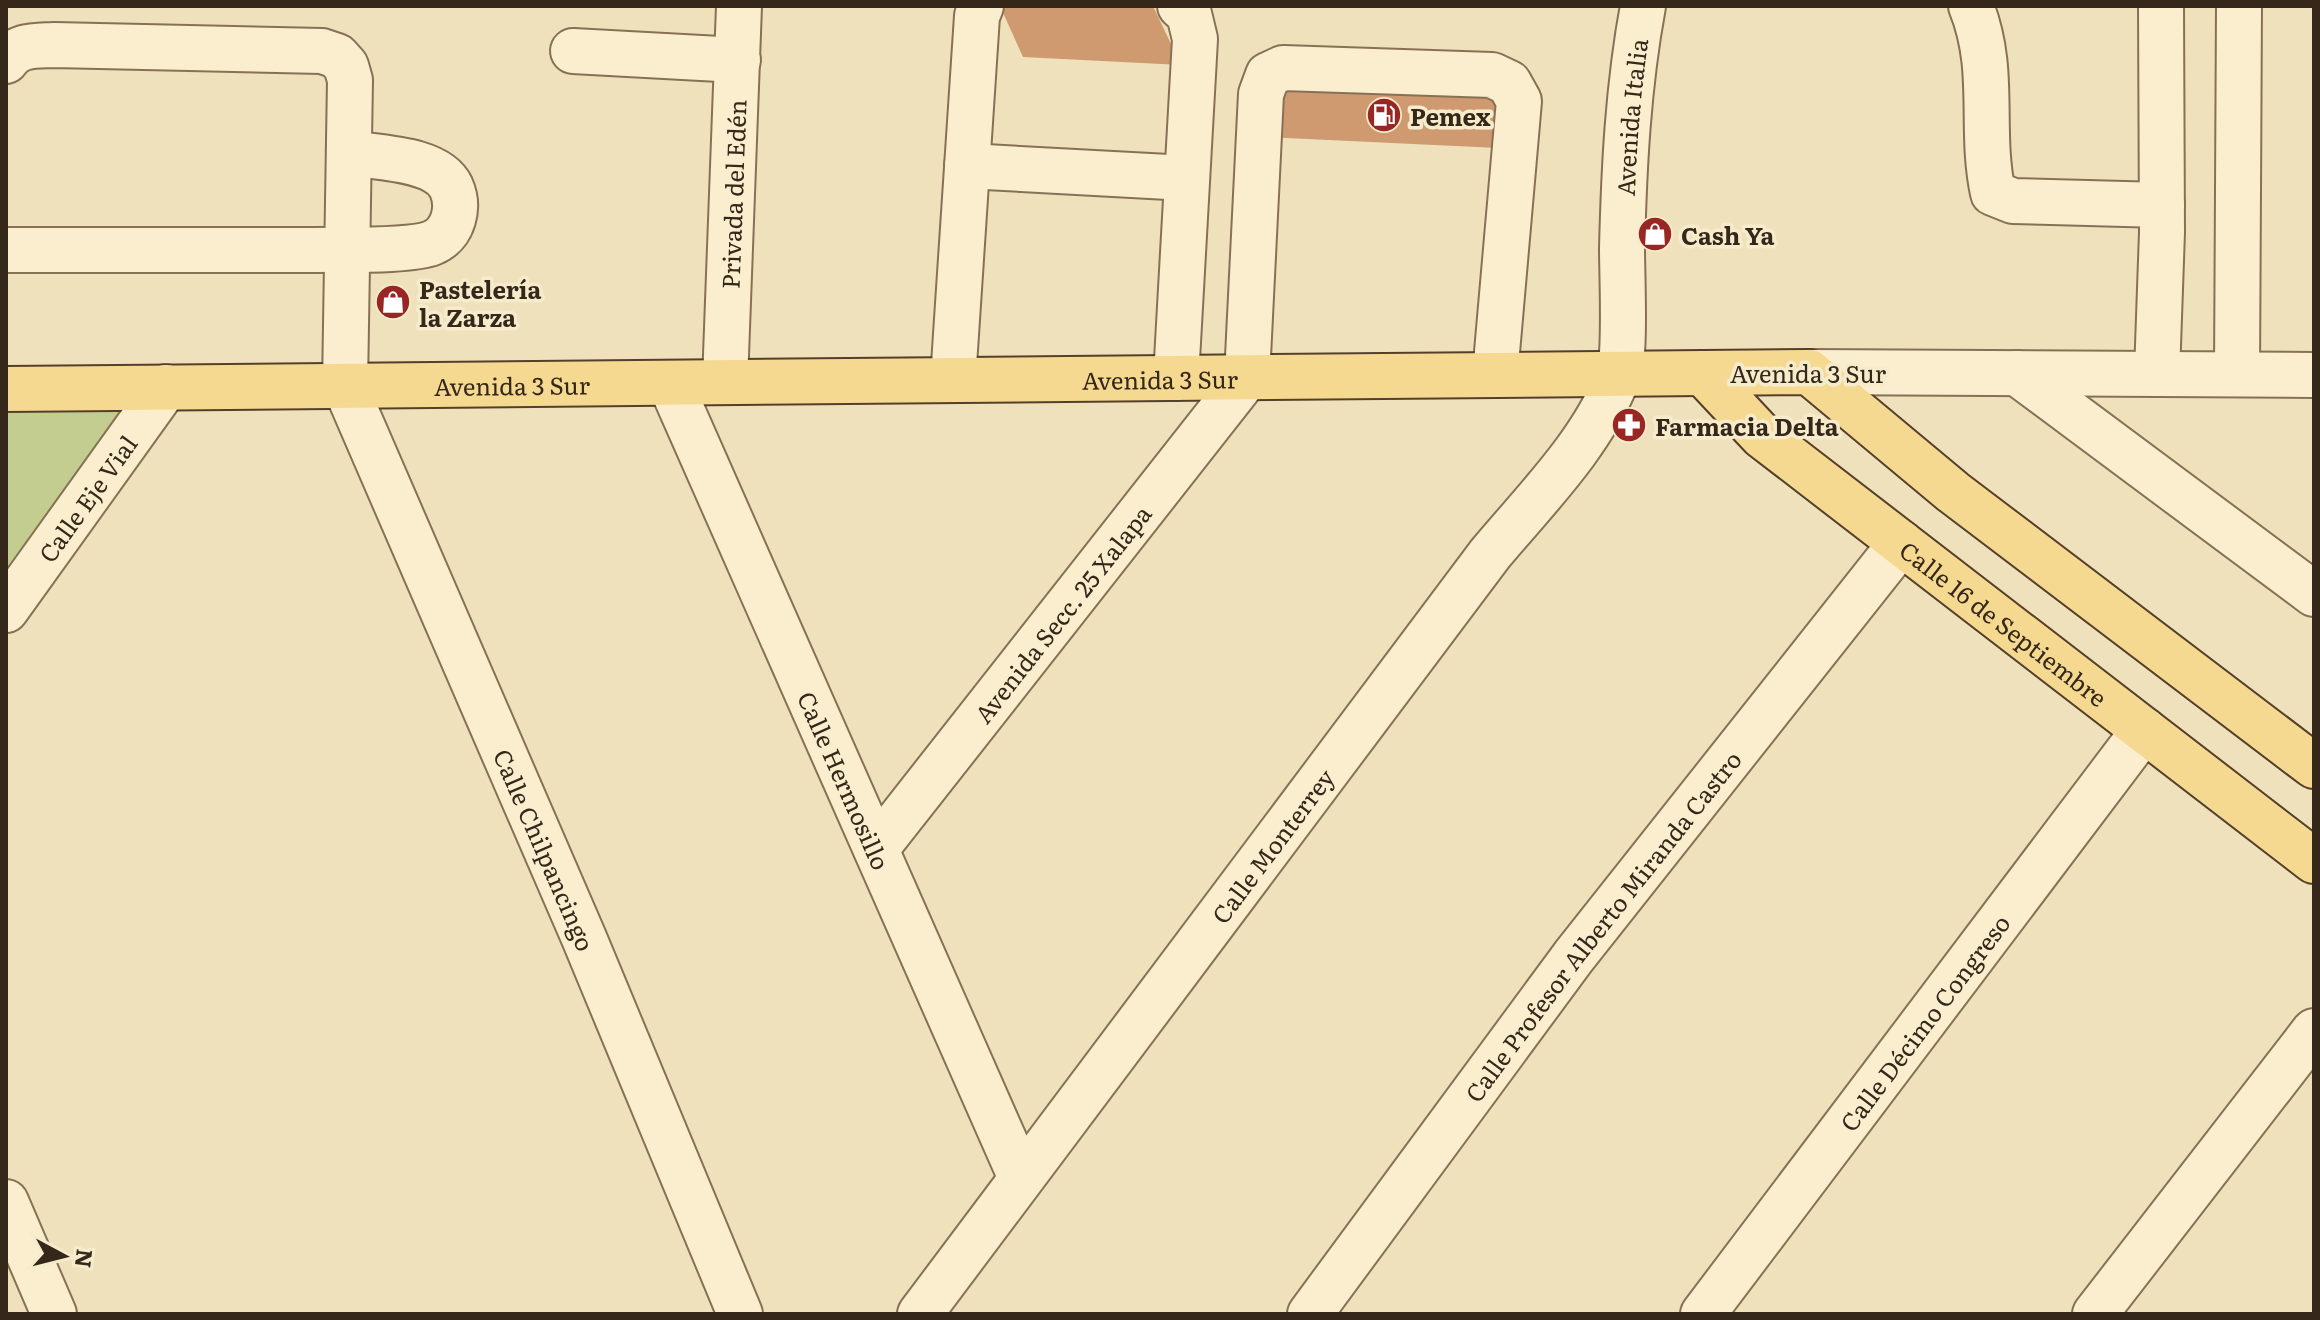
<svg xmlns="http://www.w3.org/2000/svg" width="2320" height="1320" font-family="Literata,serif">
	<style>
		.green { fill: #c4cd90 }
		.building { fill: #cf9a70 }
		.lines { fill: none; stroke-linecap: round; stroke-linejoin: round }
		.minor-casing { stroke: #877155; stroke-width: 48 }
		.major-casing { stroke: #543f2a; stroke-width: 48 }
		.minor { stroke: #faeecf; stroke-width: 44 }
		.major { stroke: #f5d991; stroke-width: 44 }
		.labels { text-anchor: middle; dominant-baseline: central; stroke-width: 7; stroke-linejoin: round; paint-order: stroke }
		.poi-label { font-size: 24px; font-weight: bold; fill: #35281a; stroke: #f6ebcb; text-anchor: start }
		.street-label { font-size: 24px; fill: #35281a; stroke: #f6ebcb }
	</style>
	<rect width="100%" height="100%" fill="#efe1bc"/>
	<path class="green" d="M133,409L6,583V410Z"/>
	<g class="building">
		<path d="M1000,6H1153L1181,65L1023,57Z"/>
		<path d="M1270,81L1501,92L1498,148L1267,137Z"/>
	</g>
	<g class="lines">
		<g class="minor-casing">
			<g id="minor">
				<path d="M1971,6C1997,70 1979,128 1993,193L2013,201L2162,205"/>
				<path d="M573,51L738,60"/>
				<path id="s1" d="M6,61C17,44 35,46 54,45L322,51L337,56L346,66L350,80L345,386L584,938L740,1314"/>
				<path d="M967,166L1187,178"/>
				<path d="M6,250C108,250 209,250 311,250C339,249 409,252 432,243C454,234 460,207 451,187C437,158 379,158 350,153"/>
				<path d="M1809,372L2314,375"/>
				<path d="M2017,373L2314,594"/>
				<path d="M2157,374L2162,232L2161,6"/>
				<path d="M2237,374L2239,6"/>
				<path d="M1176,378L1195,39L1189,14L1180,6"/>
				<path d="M953,380L977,16L981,6"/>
				<path id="s2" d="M725,382L739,6"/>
				<path id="s3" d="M670,383L1021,1178"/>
				<path id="s4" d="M6,610L166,387"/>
				<path id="s5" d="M876,849L1247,377L1261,94L1268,75L1283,68L1492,75L1509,83L1519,101L1495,375"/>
				<path d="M6,1202L54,1314"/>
				<path id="s6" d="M920,1314L1490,554C1536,499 1591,445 1618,377C1626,358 1622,275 1622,249C1624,167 1628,87 1643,6"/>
				<path id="s7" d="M1310,1314L1574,956L1901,543"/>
				<path id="s8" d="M1703,1314L2144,730"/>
				<path d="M2095,1314L2314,1031"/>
			</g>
		</g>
		<g class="major-casing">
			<g id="major">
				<path id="s9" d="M1703,373L1762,436L2314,861"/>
				<path id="s10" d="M6,389L1809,372L1953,492L2314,766"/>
			</g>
		</g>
		<use href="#minor" class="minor"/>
		<use href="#major" class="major"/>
	</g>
	<defs>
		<g id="fuel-disc" transform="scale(1.8)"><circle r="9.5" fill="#982623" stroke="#f6ebcb"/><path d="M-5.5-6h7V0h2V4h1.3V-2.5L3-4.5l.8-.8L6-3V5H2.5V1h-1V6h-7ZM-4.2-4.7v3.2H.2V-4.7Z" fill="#fff"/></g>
		<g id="shop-disc" transform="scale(1.8)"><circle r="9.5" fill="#982623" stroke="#f6ebcb"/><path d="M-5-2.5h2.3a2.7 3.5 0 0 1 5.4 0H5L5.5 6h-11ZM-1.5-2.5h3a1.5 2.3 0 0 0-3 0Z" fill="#fff"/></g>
		<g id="pharmacy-disc" transform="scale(1.8)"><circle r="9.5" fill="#982623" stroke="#f6ebcb"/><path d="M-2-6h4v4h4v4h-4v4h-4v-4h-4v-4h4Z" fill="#fff"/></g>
	</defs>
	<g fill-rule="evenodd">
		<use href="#fuel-disc" x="1384" y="115"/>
		<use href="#shop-disc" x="1655" y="234"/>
		<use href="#shop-disc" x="393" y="302"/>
		<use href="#pharmacy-disc" x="1629" y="425"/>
	</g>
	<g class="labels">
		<g class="poi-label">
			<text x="1410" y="115">Pemex</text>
			<text x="1681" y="234">Cash Ya</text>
			<text x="419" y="288">Pastelería<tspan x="419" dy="28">la Zarza</tspan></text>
			<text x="1655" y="425">Farmacia Delta</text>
		</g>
		<g class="street-label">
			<text stroke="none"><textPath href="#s6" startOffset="1430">Avenida Italia</textPath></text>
			<text stroke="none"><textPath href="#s2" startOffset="188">Privada del Edén</textPath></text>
			<text x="1808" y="372">Avenida 3 Sur</text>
			<text stroke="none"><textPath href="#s10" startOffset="1154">Avenida 3 Sur</textPath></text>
			<text stroke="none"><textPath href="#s10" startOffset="506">Avenida 3 Sur</textPath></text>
			<text stroke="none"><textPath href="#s4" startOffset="138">Calle Eje Vial</textPath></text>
			<text stroke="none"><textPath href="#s5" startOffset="300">Avenida Secc. 25 Xalapa</textPath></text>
			<text stroke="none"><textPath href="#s9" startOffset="392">Calle 16 de Septiembre</textPath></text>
			<text stroke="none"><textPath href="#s3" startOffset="434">Calle Hermosillo</textPath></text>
			<text stroke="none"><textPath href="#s6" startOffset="586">Calle Monterrey</textPath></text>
			<text stroke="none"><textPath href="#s1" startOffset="1176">Calle Chilpancingo</textPath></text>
			<text stroke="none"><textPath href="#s7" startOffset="486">Calle Profesor Alberto Miranda Castro</textPath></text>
			<text stroke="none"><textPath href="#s8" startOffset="366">Calle Décimo Congreso</textPath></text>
		</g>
	</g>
	<rect width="2320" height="1320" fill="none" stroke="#35281a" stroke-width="16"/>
	<g transform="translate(64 1256) rotate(97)" stroke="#f6ebcb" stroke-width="6" paint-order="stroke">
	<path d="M0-6L14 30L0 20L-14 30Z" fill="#35281a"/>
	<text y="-12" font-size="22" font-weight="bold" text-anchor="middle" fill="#35281a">N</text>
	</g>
</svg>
